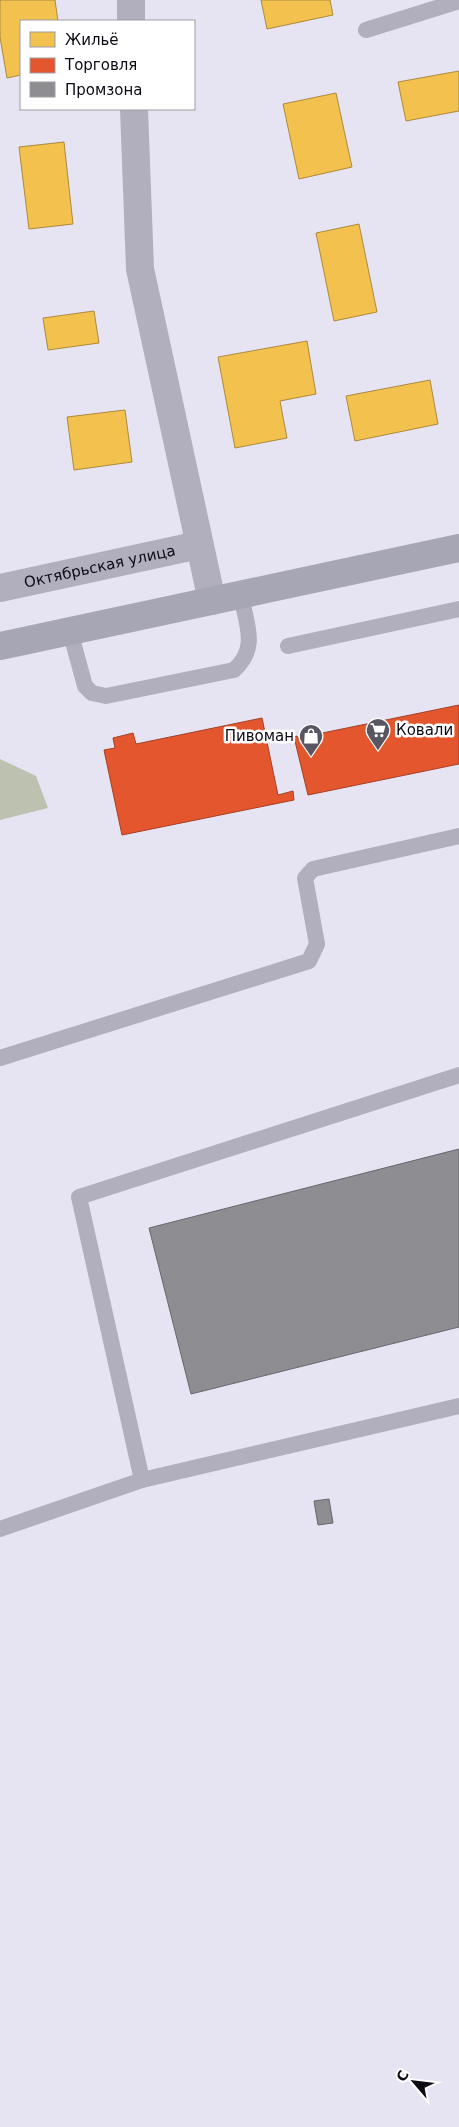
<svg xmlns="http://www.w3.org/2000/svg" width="459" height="2127" font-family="'DejaVu Sans',sans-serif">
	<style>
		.forest { fill: #bdc1af }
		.homes { fill: #f2c14e; stroke: #ad8a3c }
		.shops { fill: #e4572e; stroke: #a34026 }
		.industry { fill: #8d8d92; stroke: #66666c }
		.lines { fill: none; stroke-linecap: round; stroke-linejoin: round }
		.lane { stroke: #b1afbd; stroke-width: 16 }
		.street { stroke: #b1afbd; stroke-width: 28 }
		.secondary { stroke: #a7a6b5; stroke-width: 28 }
		.labels { text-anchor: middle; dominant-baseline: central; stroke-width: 5; stroke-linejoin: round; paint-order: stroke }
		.street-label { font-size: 15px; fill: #0c0a13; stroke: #fff }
		.poi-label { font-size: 15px; fill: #0c0a13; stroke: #fff; text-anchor: start }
	</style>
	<rect width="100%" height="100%" fill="#e6e3f3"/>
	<path class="forest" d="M0,759L36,776L48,808L0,820Z"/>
	<g class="homes">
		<path d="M0,0H55L58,21H21V75L7,78L0,37Z"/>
		<path d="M261,0H330L333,15L267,29Z"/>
		<path d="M459,71V111L406,121L398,82Z"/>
		<path d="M336,93L352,167L299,179L283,104Z"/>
		<path d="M64,142L73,224L29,229L19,147Z"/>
		<path d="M359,224L377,312L334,321L316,233Z"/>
		<path d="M94,311L99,343L48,350L43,318Z"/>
		<path d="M307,341L316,394L280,401L287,438L235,448L218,357Z"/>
		<path d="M430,380L438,424L355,441L346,396Z"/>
		<path d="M125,410L132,462L74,470L67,417Z"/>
	</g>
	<g class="shops">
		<path d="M459,705V764L308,795L294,737L297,736L298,738Z"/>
		<path d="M262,718L278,795L293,791L294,800L122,835L104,750L115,748L113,738L133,733L136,744Z"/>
	</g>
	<g class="industry">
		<path d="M459,1149V1327L191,1394L149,1228Z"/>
		<path d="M329,1499L333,1523L318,1525L314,1501Z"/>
	</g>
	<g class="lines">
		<g class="lane">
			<path d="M366,30L459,1"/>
			<path d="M70,631L85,686L92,693L106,696L234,670C259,648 246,624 241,595"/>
			<path d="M288,646L459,609"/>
			<path d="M0,1058L309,961L317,944L305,878L313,869L459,836"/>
			<path d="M142,1480L79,1197L459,1075"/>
			<path d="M0,1529L142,1480L459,1406"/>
		</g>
		<g class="street">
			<path d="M131,0V21"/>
			<path d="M134,109L140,269L212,601"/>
			<path id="s1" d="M0,588L199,545"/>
		</g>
		<path class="secondary" d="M0,646L459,548"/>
	</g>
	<defs>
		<g id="supermarket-pin" transform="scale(1.25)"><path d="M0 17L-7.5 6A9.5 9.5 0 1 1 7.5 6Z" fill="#585661" stroke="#fff"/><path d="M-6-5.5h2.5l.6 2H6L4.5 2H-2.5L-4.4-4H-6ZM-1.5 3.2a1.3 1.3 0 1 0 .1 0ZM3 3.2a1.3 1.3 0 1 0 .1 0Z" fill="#fff"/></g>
		<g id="shop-pin" transform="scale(1.25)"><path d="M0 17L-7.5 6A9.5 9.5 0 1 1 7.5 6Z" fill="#585661" stroke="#fff"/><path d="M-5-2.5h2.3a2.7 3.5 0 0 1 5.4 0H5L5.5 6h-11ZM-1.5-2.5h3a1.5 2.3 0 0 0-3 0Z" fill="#fff"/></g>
	</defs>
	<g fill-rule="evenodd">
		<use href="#supermarket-pin" x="378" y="730"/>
		<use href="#shop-pin" x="311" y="736"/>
	</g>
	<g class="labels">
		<g class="street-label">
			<text stroke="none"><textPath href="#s1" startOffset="102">Октябрьская улица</textPath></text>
		</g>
		<g class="poi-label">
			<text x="396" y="730">Ковали</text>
			<text x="294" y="736" text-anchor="end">Пивоман</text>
		</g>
	</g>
	<rect x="20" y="20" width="175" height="90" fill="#ffffff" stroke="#9e9da1"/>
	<rect x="30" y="32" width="25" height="15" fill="#f2c14e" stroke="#9e9da1"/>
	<text x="65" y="45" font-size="15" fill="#0c0a13">Жильё</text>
	<rect x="30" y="58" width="25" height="15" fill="#e4572e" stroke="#9e9da1"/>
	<text x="65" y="70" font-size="15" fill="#0c0a13">Торговля</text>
	<rect x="30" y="82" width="25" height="15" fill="#8d8d92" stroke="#9e9da1"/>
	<text x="65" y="95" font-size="15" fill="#0c0a13">Промзона</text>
	<g transform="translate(414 2082) rotate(298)" stroke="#ffffff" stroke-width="4" paint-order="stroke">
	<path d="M0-4L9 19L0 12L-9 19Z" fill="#0c0a13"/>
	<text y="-8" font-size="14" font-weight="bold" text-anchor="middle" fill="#0c0a13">С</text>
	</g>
</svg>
